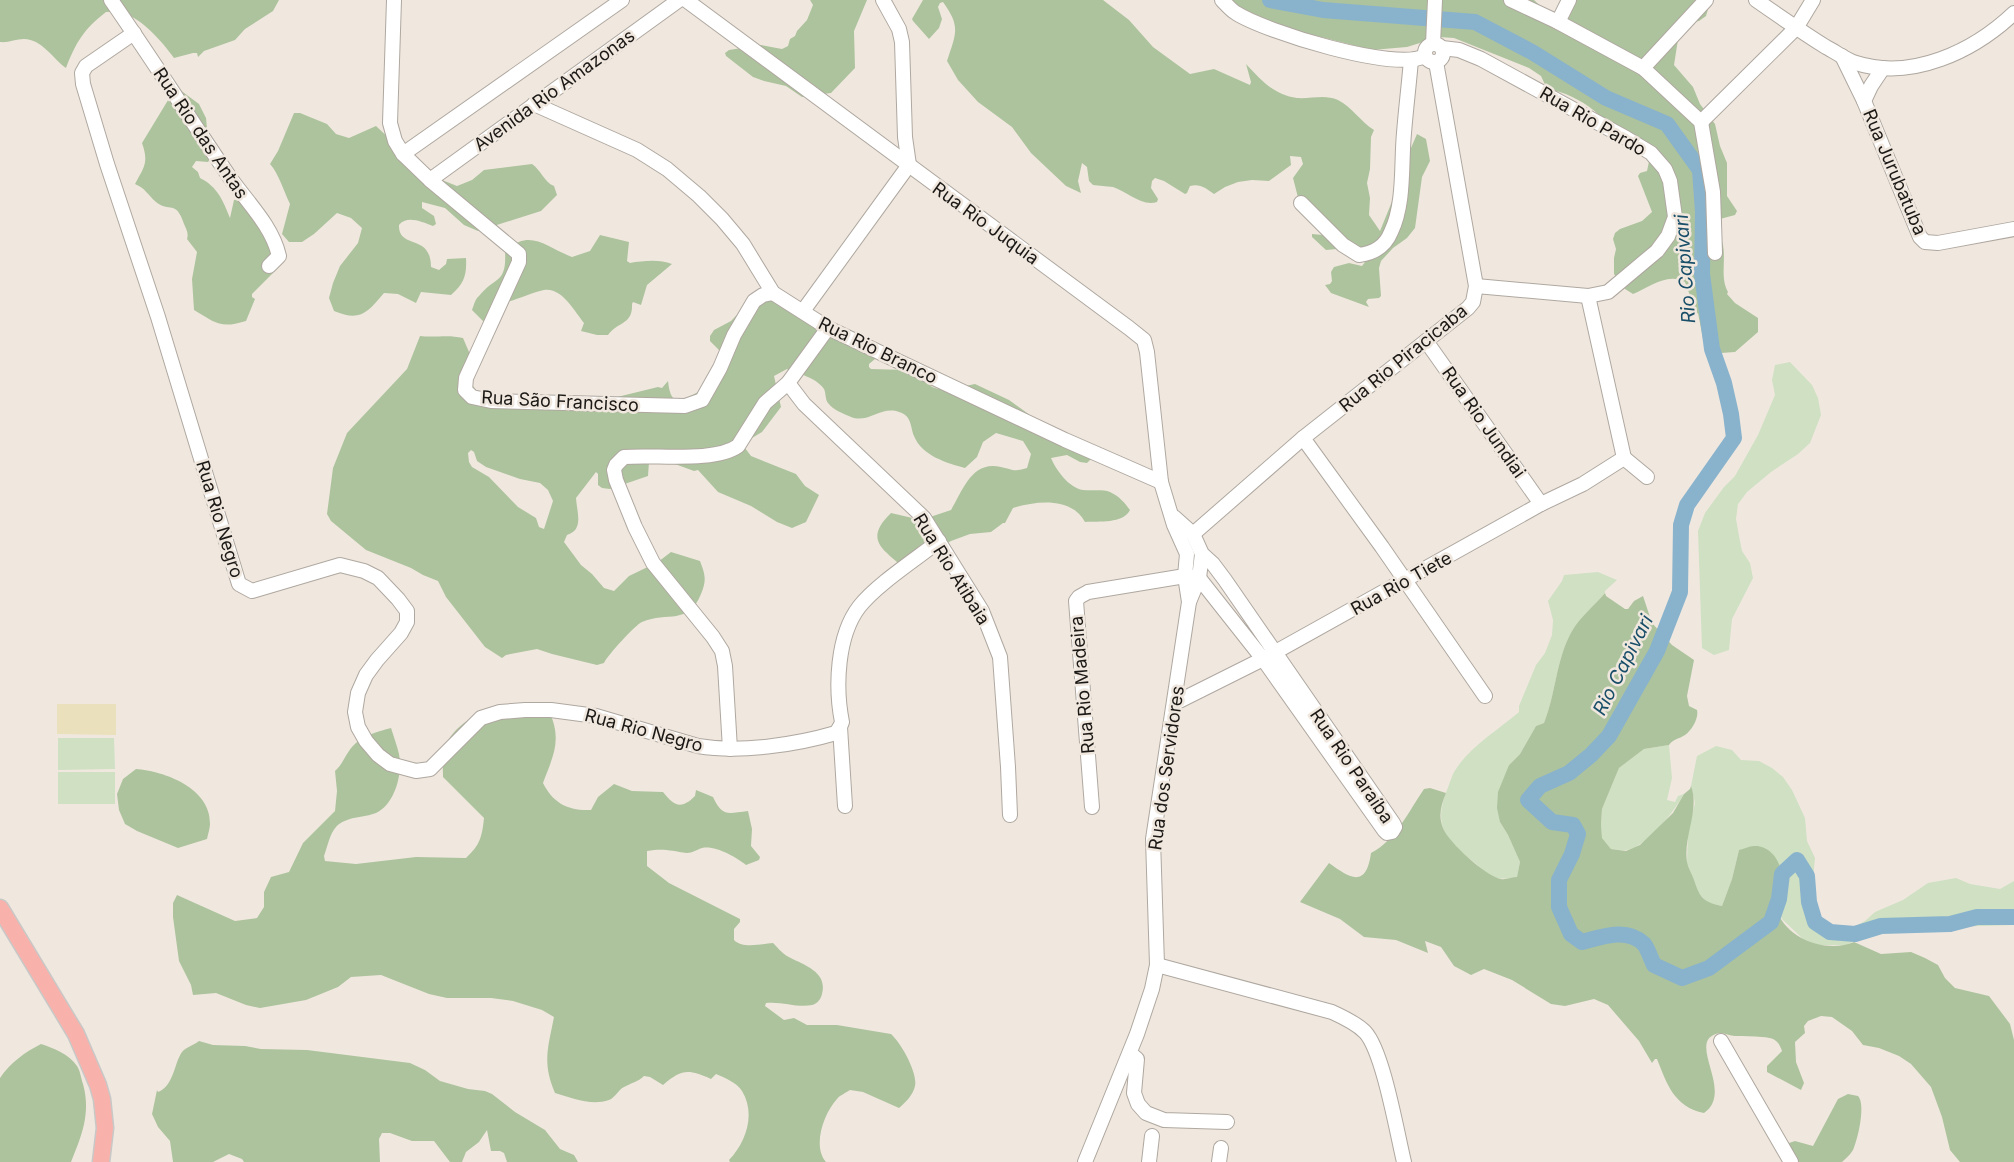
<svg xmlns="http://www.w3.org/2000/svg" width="2014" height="1162" font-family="Inter,sans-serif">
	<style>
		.green { fill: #cfe0c3 }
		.forest { fill: #adc39d; fill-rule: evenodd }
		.sand { fill: #eae0bb }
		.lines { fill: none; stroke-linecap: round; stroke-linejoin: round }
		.river { stroke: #89b3cc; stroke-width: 16 }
		.minor-casing { stroke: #afa8a0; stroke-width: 16 }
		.major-casing { stroke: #c8c8c7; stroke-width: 19 }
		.minor { stroke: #fff; stroke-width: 14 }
		.major { stroke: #f9b2ab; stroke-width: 16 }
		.labels { text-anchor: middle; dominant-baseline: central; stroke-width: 5; stroke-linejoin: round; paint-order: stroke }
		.street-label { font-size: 18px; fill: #1b1815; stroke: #f0e8df }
		.water-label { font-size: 19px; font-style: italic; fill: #194e69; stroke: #f0e8df }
	</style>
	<rect width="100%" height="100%" fill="#f0e8df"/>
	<g class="green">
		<path d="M1790,362L1812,385L1818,398L1821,415L1810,443L1798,454L1771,472L1747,492L1738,504L1736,519L1739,536L1742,551L1750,563L1753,578L1732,619L1729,650L1714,655L1702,648L1698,531L1705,513L1724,487L1735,476L1758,435L1775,395L1772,380L1775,365Z"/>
		<path d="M1598,572L1617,580L1605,591V593C1595,605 1580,617 1572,631C1556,659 1556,693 1544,723L1536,726L1520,754L1509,765L1500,822L1508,835L1520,862L1517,877C1489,882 1490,874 1470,859C1443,838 1434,823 1447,790C1449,785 1451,778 1454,772C1469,747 1497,731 1519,712V706L1536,665L1545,653L1552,635L1553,620L1548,601L1562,581L1564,575Z"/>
		<path d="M58,738H114L115,769L58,770Z"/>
		<path d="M1669,745L1672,778L1667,800L1675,802L1678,796L1684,794C1675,810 1647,847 1627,850C1622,851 1616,849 1611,849L1602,838L1601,824L1602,809L1619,768L1644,749Z"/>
		<path d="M1716,746L1732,750L1741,760L1759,761L1772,768L1783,777L1792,790L1805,818L1807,841L1815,858L1812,889L1815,903L1821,917L1834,929H1850L1865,921L1875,912L1903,900L1928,883L1956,878L1970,884L2000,889L2014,881V925L1948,927L1919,920L1905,923L1889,924L1846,945H1817L1803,939L1782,919L1776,906L1781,876L1739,850L1732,879L1722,906L1707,903L1698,892L1687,863L1688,832L1695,803L1691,786L1697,756Z"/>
		<rect x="58" y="772" width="57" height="32"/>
	</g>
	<g class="forest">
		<path d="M0,0H279L273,11L245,29L235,40L204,51L198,57L197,53H193L174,58C161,40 143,20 122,12C117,11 111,12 106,12C84,29 76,42 66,68C53,59 42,39 24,39C16,39 8,43 0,42Z"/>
		<path d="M810,0H867L854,31L855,68L831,93L802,97L786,86L764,81L753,77L726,56L725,53L729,50L761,45L782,49L788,46L790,39L795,36L797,31L807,20L813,5Z"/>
		<path d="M923,0H1103L1129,20L1153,47L1190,74L1214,69L1250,85L1251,82L1246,64C1261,80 1274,95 1297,98C1311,99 1325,94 1338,100C1352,107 1361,122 1374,130L1371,137L1370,169L1367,183L1370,198L1369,215L1380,231L1393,199L1396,183L1417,134L1426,139L1430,161L1422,177L1415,228L1407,238L1393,248L1381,261L1379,268L1381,296L1379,298L1368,299L1366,302L1369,307L1331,293L1325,285L1330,284L1332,281L1331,272L1334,267L1349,263L1362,266L1365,262L1359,247L1326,250L1312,237V234L1323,235L1301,209L1293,178L1303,164L1301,157L1290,156L1291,165L1269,181L1252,180L1238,182L1225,187L1214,194C1207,189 1200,183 1190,186L1187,193L1185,194L1164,181L1155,178L1152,181L1151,188L1158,199L1157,202C1142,207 1126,191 1113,187C1106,186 1099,186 1093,185L1089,181L1087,167L1082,163L1078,181L1081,193L1066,186L1031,153L1012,127L978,102L958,80L947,61C956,33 961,27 943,2L940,3L938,7L942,19L939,28L929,39L913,21L912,19Z"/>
		<path d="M1224,0H1534L1553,18L1574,0H1705L1708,9L1706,16L1699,21L1686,23L1679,33L1674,65L1693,87L1700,104L1715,124L1720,146L1727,163V196L1737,211L1735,215L1720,219L1715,222C1718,229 1721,237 1723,245C1726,261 1720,278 1728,292L1727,294L1735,303L1758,318V332L1735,352L1721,353L1703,339L1698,313L1694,315L1692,301L1685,282C1668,272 1649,287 1633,294L1625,289L1614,274V258L1616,249L1613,239L1615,233L1620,229L1642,221L1652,212L1638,176L1640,173L1647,171L1651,152L1644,147L1630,150C1612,122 1581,94 1547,89L1541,76L1529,68L1454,38L1439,37L1407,47L1372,50L1321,37L1294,34Z"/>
		<path d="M176,87L199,104L206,118L210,159L208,162L196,161L192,167L198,172L200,178C218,187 223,201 230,218L234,200L237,199L259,210L276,266L273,273L252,294V297L255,299L246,321C220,329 216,323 194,310L192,279L197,252L187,239C189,233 186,229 184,224C176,199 169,213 156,202C148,195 145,188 135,184C144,167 149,163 142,143Z"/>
		<path d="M294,113H300L327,124L336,134L349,138L376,126L427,174L457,186L472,180L484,170L532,164C541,170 544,182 554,186L557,195L541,211L478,231L464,225L445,208L422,202V208L434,216L436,224L433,226C422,222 407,215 399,225C398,250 431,233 431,267L439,270L446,264L447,259L466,258C467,275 464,284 451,295L421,292L416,303L398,294L384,293C367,313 360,322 334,311L329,298L333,283L340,266L358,243L362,228L351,218L337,213L314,234L302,242H289L282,234L290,204C284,192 279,174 270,164L278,151Z"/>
		<path d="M600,235L629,242L627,261L630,263C643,261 659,259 672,264L647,285L641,305L633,302L632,304C633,325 618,321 608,335H597L581,331L584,323C575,312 562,287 544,290C533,292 519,299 507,302L494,324L483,321L472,310C474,305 475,299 479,296C495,276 507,284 505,251C531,228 545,247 572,257L590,251Z"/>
		<path d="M755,296L786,298L881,354L869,364V367L871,369L906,370L916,372L932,387L938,389H950L975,384L1009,400L1091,459L1087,463L1080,462L1067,455L1051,458C1056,470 1069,488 1083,490C1091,491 1103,489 1110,492C1119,496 1125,503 1130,510C1123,524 1099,521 1085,522C1071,496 1035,501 1013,508L1005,523H1003L991,532L970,534L951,541L928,554L906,570C885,550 862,541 891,513L921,520L951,510C963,490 972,460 1001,467C1015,470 1012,472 1027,468L1031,454L1023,441L996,433L983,442L977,457L965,468C947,463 922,456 914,436C910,426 912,416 899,412C882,405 868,424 851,417C844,414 833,410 828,403C825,399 826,393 824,389C816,377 798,374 787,369L774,376L781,407L762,432L742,444L751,456L796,474L805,486L819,495L806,522L792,528L777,522L751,506L718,492L698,470L694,471L653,456L649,462L648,476L610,489L602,488L598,485V474L596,472L576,498C577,513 584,530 567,535L564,542L581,565L592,574L604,588L614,591L629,576L658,562L671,552L700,561C705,574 707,580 701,594C688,626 668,611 642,622C636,624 607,656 604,663L597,665L552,654L537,649L506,655L502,658L485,647L446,597L438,581L423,575L411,568L366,550L331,521L327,514L333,468L347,433L407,369L420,336C436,338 447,334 463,338L469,352L470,382L479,394L613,398L658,387L662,388L668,381C669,389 670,399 679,402L721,380L719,350L710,341V336L714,330L731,321ZM471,450L474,452L477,461L486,467L520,479L540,483L548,490L553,501L544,529L539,527L536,518L518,507L489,477L472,467L469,462L468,453Z"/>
		<path d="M1605,593L1606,596L1625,609H1628L1634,601L1643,596L1652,623L1672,645L1694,660L1687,696L1689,706L1697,710C1699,718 1692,730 1685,735C1679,739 1673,739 1669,745L1644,749L1619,768L1602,809L1601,824L1602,838L1611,849L1626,851L1640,845L1673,813L1684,794L1690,789L1691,786C1700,811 1683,836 1687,862C1688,868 1692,874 1694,880C1700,898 1703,902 1722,906L1732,879L1739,850C1744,849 1749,846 1754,846C1770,845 1782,862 1781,876C1780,886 1774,896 1776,906C1782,938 1826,954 1854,942L1881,954L1911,952L1925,958L1938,965L1945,978L1955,988L1989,996L2010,1024L2014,1040V1162H1960L1950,1150L1942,1117L1931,1087L1911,1064L1899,1056L1879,1048L1863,1045L1852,1031L1832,1017L1821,1016L1808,1021L1804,1026L1805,1033L1795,1042L1796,1062L1804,1083L1801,1090L1767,1072V1066L1782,1051C1778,1039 1773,1038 1762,1037C1753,1036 1744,1036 1735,1036C1730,1036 1725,1033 1720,1033C1683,1039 1736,1091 1704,1113C1674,1107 1667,1084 1657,1059H1655L1652,1063L1639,1041L1608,1005L1594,999L1565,1006L1551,1004L1512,980L1484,969L1471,975L1454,966L1441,947L1425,941L1428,953L1396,940L1364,937L1340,919L1300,902L1329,863C1350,878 1366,889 1371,853C1395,841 1409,811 1424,789L1430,788L1446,793C1441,805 1438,816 1443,828C1448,842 1487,877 1501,879C1506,880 1512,877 1517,877L1520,862L1508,835L1500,822L1497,808L1498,792L1509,765L1520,754L1536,726L1544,723C1556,693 1556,659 1572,631C1580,617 1595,605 1605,593Z"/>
		<path d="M505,705L550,713C562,741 553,756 543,783C553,803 568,811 591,810L598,797L614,784L632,791L663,792C674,806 681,810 695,796L696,790L713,797C723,818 728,813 748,811L752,829L751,846L760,857L759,860L746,865C736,857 715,845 702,848C696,850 692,853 687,853C671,851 664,848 647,851V866L669,883L740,919V922L734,929V940C743,949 761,944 773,943C777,947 782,953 787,956C803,965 828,971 822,994C821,999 817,1004 812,1005C798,1008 781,1001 766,1003L765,1006L784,1020L794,1018L807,1025H837L891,1034C901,1043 918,1073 915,1086C913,1095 906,1102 899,1108L863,1092L850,1090C846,1093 840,1095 837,1099C824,1113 812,1146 826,1162H730L729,1160C746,1142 756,1114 742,1091C736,1082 725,1078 716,1074L711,1079C688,1069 682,1069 663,1085L650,1077L644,1076C638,1082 631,1083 624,1087C618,1090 615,1098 609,1100C591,1106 572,1098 555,1093C542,1063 548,1048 554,1017L542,1010L513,1001L491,998H447L429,994L381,975L351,977L338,987L306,1000L260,1008L246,1005L216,993L193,995L191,985L179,961L173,917V903L177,895L235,921L257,918L264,907V892L271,877L289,872L303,843L335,811L337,791L335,771C342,765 344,758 349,751C358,737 376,732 391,728C394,737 397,746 399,754C403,773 395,804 376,813C364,818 346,816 336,827C330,833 327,848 324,856L325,861L356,864L416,857L466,858C480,845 482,837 484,818L443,777C443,769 442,758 444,750C452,724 482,710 505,705Z"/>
		<path d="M136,769C164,771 211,788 210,824C210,828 208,834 207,839L178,848L137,831L125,824L119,810L117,794L123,779Z"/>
		<path d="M199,1041L213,1045L245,1046L261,1049L307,1050L410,1063L425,1070L440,1081L468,1089L485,1091L492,1094L515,1112L545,1130L560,1149L574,1155L578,1162H507L504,1153L500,1151H491L487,1130L479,1142L466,1152L462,1162H450L434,1141H412L390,1133H382L379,1139L380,1162H244L242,1159L229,1154L213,1162H173L170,1141L158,1127L152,1114L157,1090L158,1092C174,1086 174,1063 182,1052C186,1047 194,1045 199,1041Z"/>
		<path d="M41,1044C53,1048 69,1054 77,1066C80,1070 81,1078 83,1084C91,1113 82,1135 71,1162H0V1078C10,1063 25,1052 41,1044Z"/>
		<path d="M1848,1094L1858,1096C1866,1104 1858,1139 1853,1150C1850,1155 1846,1158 1842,1162H1792L1786,1144L1795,1141L1813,1146L1838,1099Z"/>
	</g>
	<path class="sand" d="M57,704H116V735L57,734Z"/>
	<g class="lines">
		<path class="river" d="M1270,0L1323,10L1475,22L1532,52L1606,98L1667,124L1700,170L1703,212L1702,274L1712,349L1724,383L1731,414L1734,438L1687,505L1681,525L1680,592L1657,651L1609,736L1591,755L1569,773L1540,786L1528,800L1552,822L1573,825L1578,834L1572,854L1559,880V907L1571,934L1582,942C1601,937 1627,927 1644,944C1648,949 1651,959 1654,965L1682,978L1709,968L1771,922L1779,899L1782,874L1797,860L1807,876L1809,902L1815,922L1830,932L1855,934L1881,926L1950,924L1977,917H2014"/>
		<g class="minor-casing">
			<g id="minor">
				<path d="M111,0C152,59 190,119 231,179C248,203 272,226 279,256L269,266"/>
				<path d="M394,0L390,123L395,141L403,154L430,180L519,254V262L466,378L465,390L472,397L491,401L685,406L702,400L720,368L734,335L754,301L763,295L773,293"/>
				<path d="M686,0L1129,328L1144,340L1147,352L1161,482L1174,525L1187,554L1185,576L1189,602"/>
				<path d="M1222,0C1226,4 1231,10 1236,13C1266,32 1395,72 1425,56"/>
				<path d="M1511,0L1558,22L1643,68L1701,122L1713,192L1715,253"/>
				<path d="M1756,0C1779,16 1802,32 1826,47C1836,52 1846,60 1856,63C1912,81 1974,51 2014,13"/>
				<path d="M1558,22L1569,0"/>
				<path d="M134,33L86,66L82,73L83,84L107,164L158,317L239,584L252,591L340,565L364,571L378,578L398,599L407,611V622L401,633L377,660L366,675L358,693L355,712L358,727L366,741L378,755L390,764L416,771L430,769L481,718L500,712L525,710H551L596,716L698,746C740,753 795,745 836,733L840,727"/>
				<circle cx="1434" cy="53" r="9"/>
				<path d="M1433,44L1435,0"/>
				<path d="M1442,48L1459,50L1481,59L1626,138L1651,153L1665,169L1670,181L1675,217L1668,236L1657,251L1608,292L1588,296L1476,286"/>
				<path d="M1842,56L1864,101L1920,237L1925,242L1938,243L2014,229"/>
				<path d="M1643,68L1706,0"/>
				<path d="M1864,101L1871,86L1883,68"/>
				<path d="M534,104L637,150L667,169L699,196L722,219L743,244L773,293L828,328L1065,440L1161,482"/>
				<path d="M1701,122L1796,28L1813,0"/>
				<path d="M403,154L622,0"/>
				<path d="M430,180L679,0"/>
				<path d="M1301,203L1343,245L1359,255C1374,253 1385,247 1391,232C1405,203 1401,164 1404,133C1406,108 1409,84 1411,60"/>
				<path d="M1588,296L1624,458"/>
				<path d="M803,311L909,165L905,137L902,42L899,29L883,0"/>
				<path d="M828,328L788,383L804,404L924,518L982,611L1000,657L1008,767L1010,815"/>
				<path d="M1426,341L1541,504"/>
				<path d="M1303,438L1382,547L1485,696"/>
				<path d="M1624,458L1647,477"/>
				<path d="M1174,517L1193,534L1202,554L1213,564L1225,580L1393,823L1395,827L1392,832L1387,833L1384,830L1263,659L1199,578"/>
				<path d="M1193,534L1303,438L1468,308L1473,302L1476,286L1436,62"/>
				<path d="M1175,703L1263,659L1541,504L1583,484L1624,458"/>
				<path d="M730,749L725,666L722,651L713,637L653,563L635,527L616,480L614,470L616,465L624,457C654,454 714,463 738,446L765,403L788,383"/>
				<path d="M845,806L840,727L842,722C835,687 837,636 859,607C876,585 916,559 939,541"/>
				<path d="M1092,807L1076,601L1079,597L1088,592L1185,576L1193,577"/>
				<path d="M1157,965L1332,1012C1343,1017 1356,1023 1365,1032C1383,1051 1397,1133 1404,1162"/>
				<path d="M1721,1041L1791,1162"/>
				<path d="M1130,1053L1137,1059L1134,1093L1138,1104L1146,1113L1164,1120L1227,1122"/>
				<path d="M1085,1162L1137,1034L1152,989L1157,965L1153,839L1189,602L1199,578L1202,554"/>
				<path d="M1149,1162L1152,1136"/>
				<path d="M1219,1162L1221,1148"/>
			</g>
		</g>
		<g class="major-casing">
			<path id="major" d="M0,908L76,1034L98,1085L102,1099L105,1128L101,1162"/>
		</g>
		<use href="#minor" class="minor"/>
		<use href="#major" class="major"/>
	</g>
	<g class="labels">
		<g class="street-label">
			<text transform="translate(554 90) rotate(-36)">Avenida Rio Amazonas</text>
			<text transform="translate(1593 121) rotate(30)">Rua Rio Pardo</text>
			<text transform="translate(201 133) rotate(56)">Rua Rio das Antas</text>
			<text transform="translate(1895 172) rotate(67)">Rua Jurubatuba</text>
			<text transform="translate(986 223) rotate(36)">Rua Rio Juquia</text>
			<text transform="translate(878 350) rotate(26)">Rua Rio Branco</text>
			<text transform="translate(1403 358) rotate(-39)">Rua Rio Piracicaba</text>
			<text transform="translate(560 401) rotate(3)">Rua São Francisco</text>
			<text transform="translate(1484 422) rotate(55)">Rua Rio Jundiai</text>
			<text transform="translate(220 519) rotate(73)">Rua Rio Negro</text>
			<text transform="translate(952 569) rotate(58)">Rua Rio Atibaia</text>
			<text transform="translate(1401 583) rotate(-29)">Rua Rio Tiete</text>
			<text transform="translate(1082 685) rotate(-95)">Rua Rio Madeira</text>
			<text transform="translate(644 730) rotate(15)">Rua Rio Negro</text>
			<text transform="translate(1352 766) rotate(56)">Rua Rio Paraíba</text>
			<text transform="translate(1166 768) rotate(-82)">Rua dos Servidores</text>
		</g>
		<g class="water-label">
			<text transform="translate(1685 269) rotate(-94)">Rio Capivari</text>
			<text transform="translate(1623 665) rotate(-63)">Rio Capivari</text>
		</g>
	</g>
</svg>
